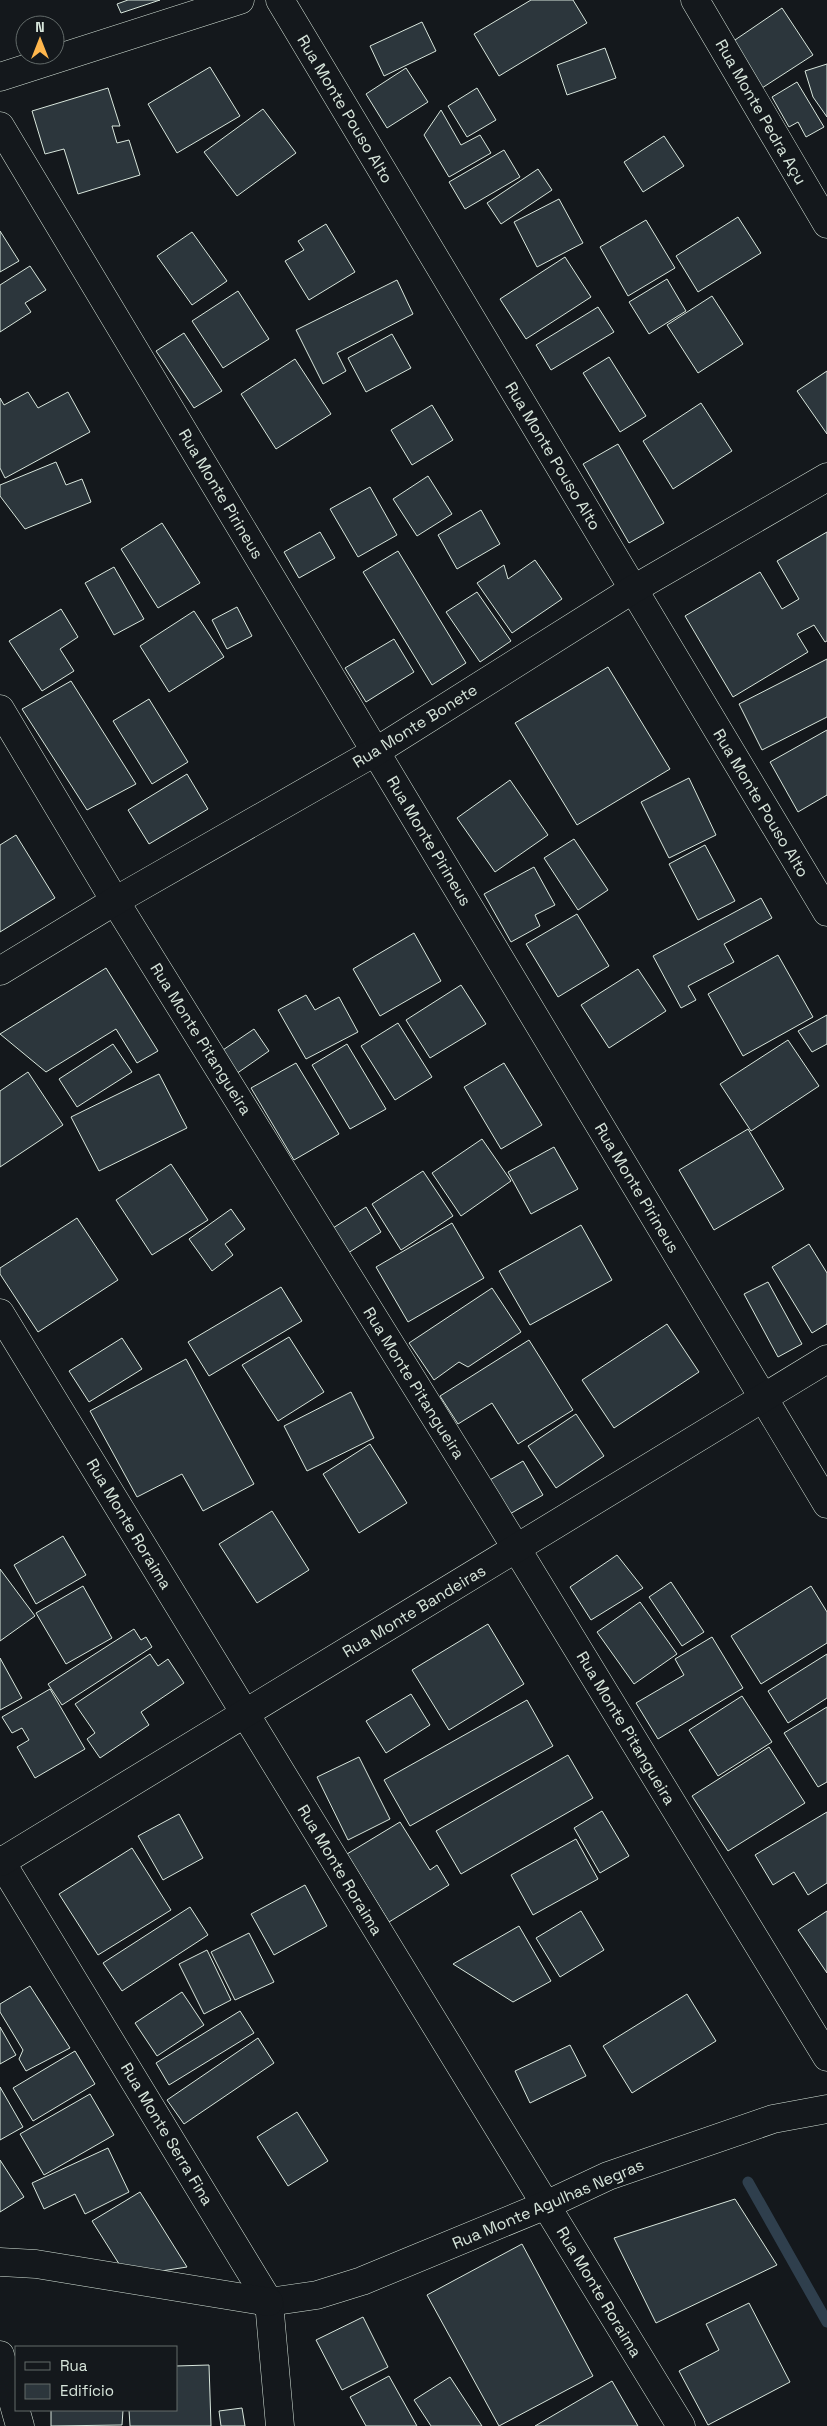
<svg xmlns="http://www.w3.org/2000/svg" width="827" height="2426" font-family="'Space Grotesk',sans-serif">
	<style>
		.lines { fill: none; stroke-linecap: round; stroke-linejoin: round }
		.stream { stroke: #2f3f4d; stroke-width: 11 }
		.building { fill: #2c363c; stroke: #d8e6dc }
		.minor-casing { stroke: #d8e6dc; stroke-width: 29 }
		.major-casing { stroke: #d8e6dc; stroke-width: 29 }
		.minor { stroke: #14181c; stroke-width: 28 }
		.major { stroke: #14181c; stroke-width: 28 }
		.labels { text-anchor: middle; dominant-baseline: central; stroke-width: 4; stroke-linejoin: round; paint-order: stroke }
		.street-label { font-size: 16px; fill: #d8e6dc; stroke: #14181c }
	</style>
	<rect width="100%" height="100%" fill="#14181c"/>
	<g class="lines">
		<path class="stream" d="M748,2182L827,2322"/>
	</g>
	<g class="building">
		<path d="M128,0H160L121,13L117,4Z"/>
		<path d="M531,0H573L587,23L499,76L474,34Z"/>
		<path d="M782,8L813,55L762,88L732,42Z"/>
		<path d="M422,22L436,51L384,76L370,46Z"/>
		<path d="M605,48L616,78L567,95L557,65Z"/>
		<path d="M827,64V117L813,97L805,71Z"/>
		<path d="M210,67L240,116L177,153L148,104Z"/>
		<path d="M406,68L428,102L387,128L366,94Z"/>
		<path d="M797,82L824,127L806,137L798,122L789,127L772,97Z"/>
		<path d="M108,88L120,126H112L117,143L129,140L140,175L78,194L64,149L45,154L32,111Z"/>
		<path d="M477,88L496,120L467,137L448,106Z"/>
		<path d="M263,109L296,153L237,196L204,152Z"/>
		<path d="M441,110L461,145L480,135L491,153L449,177L424,135Z"/>
		<path d="M664,136L684,166L643,192L624,162Z"/>
		<path d="M504,150L520,177L465,209L449,182Z"/>
		<path d="M538,169L552,190L501,224L487,203Z"/>
		<path d="M559,199L583,243L537,267L514,222Z"/>
		<path d="M738,217L761,253L698,292L676,256Z"/>
		<path d="M646,220L675,268L628,296L600,247Z"/>
		<path d="M326,224L355,272L309,300L285,261L304,250L298,241Z"/>
		<path d="M0,231L19,261L0,272Z"/>
		<path d="M192,232L227,281L192,305L157,256Z"/>
		<path d="M565,257L591,297L526,339L500,299Z"/>
		<path d="M30,266L46,290L25,303L31,312L0,332V285Z"/>
		<path d="M667,279L686,311L649,334L629,302Z"/>
		<path d="M397,280L413,314L337,353L346,371L323,384L296,330Z"/>
		<path d="M238,291L269,339L223,368L192,321Z"/>
		<path d="M712,296L743,344L698,373L667,325Z"/>
		<path d="M598,307L614,332L551,370L536,345Z"/>
		<path d="M184,333L222,391L194,408L156,351Z"/>
		<path d="M392,334L411,368L366,392L348,358Z"/>
		<path d="M609,357L646,416L620,432L583,373Z"/>
		<path d="M295,359L331,414L276,449L241,394Z"/>
		<path d="M827,371V434L797,391Z"/>
		<path d="M28,392L38,408L68,392L90,432L5,478L0,468V398L4,405Z"/>
		<path d="M701,403L732,451L673,489L643,441Z"/>
		<path d="M432,405L453,440L412,465L391,430Z"/>
		<path d="M618,444L664,523L629,543L583,464Z"/>
		<path d="M56,462L66,485L82,479L91,502L25,529L0,496V485Z"/>
		<path d="M428,476L452,514L417,536L393,499Z"/>
		<path d="M370,487L397,535L358,557L330,509Z"/>
		<path d="M481,510L500,544L457,569L438,535Z"/>
		<path d="M162,523L200,583L158,608L121,549Z"/>
		<path d="M320,532L335,558L299,578L284,552Z"/>
		<path d="M827,532V641L825,642L814,625L797,634L808,652L733,697L685,616L760,572L782,609L799,599L777,561Z"/>
		<path d="M398,551L466,663L432,685L363,572Z"/>
		<path d="M535,560L562,599L512,633L477,583L504,565L508,579Z"/>
		<path d="M114,567L144,619L114,635L85,583Z"/>
		<path d="M477,592L511,641L480,662L446,612Z"/>
		<path d="M237,607L252,636L227,649L212,620Z"/>
		<path d="M61,609L78,637L60,649L74,671L42,691L9,641Z"/>
		<path d="M194,611L224,657L169,692L140,646Z"/>
		<path d="M394,639L414,672L366,702L345,668Z"/>
		<path d="M827,659V717L762,750L739,704Z"/>
		<path d="M608,667L670,769L577,825L515,723Z"/>
		<path d="M71,681L136,784L87,810L22,709Z"/>
		<path d="M149,699L188,762L152,784L113,721Z"/>
		<path d="M827,730V795L798,812L770,762Z"/>
		<path d="M187,774L208,809L149,844L128,810Z"/>
		<path d="M689,778L716,835L669,858L641,802Z"/>
		<path d="M510,780L548,835L495,872L457,818Z"/>
		<path d="M16,835L55,898L0,932V845Z"/>
		<path d="M574,839L608,890L578,910L544,858Z"/>
		<path d="M705,845L735,901L698,920L669,864Z"/>
		<path d="M534,867L555,905L535,915L540,926L511,942L484,894Z"/>
		<path d="M761,898L772,918L724,944L734,962L688,986L696,1000L681,1008L653,956Z"/>
		<path d="M577,914L609,966L558,997L526,944Z"/>
		<path d="M414,933L441,981L380,1016L353,969Z"/>
		<path d="M778,955L813,1017L743,1056L708,994Z"/>
		<path d="M106,968L158,1051L137,1063L116,1029L46,1072L0,1034Z"/>
		<path d="M638,969L666,1011L609,1048L581,1005Z"/>
		<path d="M461,985L486,1024L430,1058L406,1020Z"/>
		<path d="M306,995L315,1010L339,997L358,1032L306,1059L278,1010Z"/>
		<path d="M827,1015V1044L812,1052L798,1031Z"/>
		<path d="M398,1023L432,1077L395,1100L361,1046Z"/>
		<path d="M254,1029L269,1051L236,1074L220,1052Z"/>
		<path d="M788,1040L819,1086L751,1131L720,1084Z"/>
		<path d="M113,1044L132,1072L77,1107L59,1079Z"/>
		<path d="M347,1044L386,1109L350,1129L312,1065Z"/>
		<path d="M296,1063L339,1134L294,1160L251,1088Z"/>
		<path d="M504,1063L542,1125L501,1149L464,1087Z"/>
		<path d="M28,1072L63,1125L0,1167V1091Z"/>
		<path d="M159,1074L187,1128L99,1171L71,1117Z"/>
		<path d="M748,1129L784,1189L714,1230L679,1170Z"/>
		<path d="M482,1139L511,1181L461,1216L432,1173Z"/>
		<path d="M554,1147L578,1189L531,1214L508,1172Z"/>
		<path d="M171,1164L208,1220L152,1255L116,1200Z"/>
		<path d="M423,1171L453,1216L401,1250L372,1204Z"/>
		<path d="M366,1207L381,1232L348,1253L333,1228Z"/>
		<path d="M231,1209L245,1229L225,1244L233,1255L212,1271L189,1239Z"/>
		<path d="M77,1218L118,1280L38,1332L0,1274V1268Z"/>
		<path d="M452,1223L484,1278L408,1322L376,1267Z"/>
		<path d="M581,1225L612,1280L530,1325L499,1271Z"/>
		<path d="M809,1244L827,1273V1324L812,1333L772,1267Z"/>
		<path d="M768,1282L802,1344L778,1357L744,1294Z"/>
		<path d="M281,1287L302,1321L209,1376L188,1342Z"/>
		<path d="M492,1288L521,1332L468,1367L459,1362L434,1380L409,1343Z"/>
		<path d="M667,1324L699,1372L614,1428L582,1380Z"/>
		<path d="M289,1337L324,1392L278,1421L242,1365Z"/>
		<path d="M122,1338L142,1369L89,1402L69,1371Z"/>
		<path d="M529,1340L573,1410L518,1444L492,1403L458,1424L440,1396Z"/>
		<path d="M186,1359L254,1484L203,1511L182,1474L137,1497L90,1411Z"/>
		<path d="M351,1392L374,1438L307,1471L284,1426Z"/>
		<path d="M576,1414L604,1456L556,1488L528,1446Z"/>
		<path d="M370,1444L407,1503L359,1533L323,1474Z"/>
		<path d="M523,1461L543,1495L508,1515L488,1481Z"/>
		<path d="M272,1511L309,1570L257,1603L219,1544Z"/>
		<path d="M63,1536L86,1575L36,1604L14,1565Z"/>
		<path d="M617,1555L643,1588L591,1620L570,1587Z"/>
		<path d="M0,1569L35,1616L0,1641Z"/>
		<path d="M671,1582L704,1632L682,1646L649,1597Z"/>
		<path d="M83,1586L112,1638L66,1664L36,1613Z"/>
		<path d="M811,1586L827,1612V1643L761,1684L731,1636Z"/>
		<path d="M640,1602L677,1654L634,1684L597,1632Z"/>
		<path d="M488,1624L524,1684L449,1730L412,1670Z"/>
		<path d="M134,1629L141,1640L146,1637L152,1647L62,1705L48,1684Z"/>
		<path d="M712,1637L743,1688L658,1739L636,1703L684,1675L675,1659Z"/>
		<path d="M150,1654L158,1666L168,1659L184,1683L141,1712L149,1725L100,1758L87,1739L95,1733L75,1704Z"/>
		<path d="M827,1654V1698L788,1723L768,1691Z"/>
		<path d="M0,1658L22,1698L0,1710Z"/>
		<path d="M50,1689L85,1749L35,1778L17,1747L29,1740L22,1728L12,1733L2,1717Z"/>
		<path d="M411,1694L430,1725L386,1753L366,1721Z"/>
		<path d="M742,1696L772,1742L718,1776L689,1730Z"/>
		<path d="M527,1700L553,1746L410,1826L384,1780Z"/>
		<path d="M827,1707V1782L818,1787L784,1733Z"/>
		<path d="M769,1747L805,1803L728,1851L692,1796Z"/>
		<path d="M568,1755L593,1798L461,1874L436,1831Z"/>
		<path d="M359,1757L390,1819L348,1840L317,1777Z"/>
		<path d="M602,1811L629,1856L600,1873L574,1828Z"/>
		<path d="M827,1812V1883L808,1895L794,1872L773,1885L755,1855Z"/>
		<path d="M179,1814L203,1858L163,1880L138,1836Z"/>
		<path d="M400,1822L430,1870L437,1865L449,1885L389,1922L347,1854Z"/>
		<path d="M576,1839L598,1879L533,1915L511,1875Z"/>
		<path d="M132,1848L171,1910L98,1955L59,1894Z"/>
		<path d="M305,1885L327,1926L274,1955L251,1914Z"/>
		<path d="M190,1907L208,1935L122,1991L103,1963Z"/>
		<path d="M581,1911L604,1950L560,1977L536,1938Z"/>
		<path d="M827,1911V1973L798,1930Z"/>
		<path d="M519,1926L551,1981L513,2002L453,1964Z"/>
		<path d="M249,1933L274,1982L235,2000L211,1952Z"/>
		<path d="M207,1950L231,2000L204,2014L179,1964Z"/>
		<path d="M30,1986L70,2048L26,2071L19,2059L23,2050L0,2012V2004Z"/>
		<path d="M182,1992L204,2025L157,2056L135,2023Z"/>
		<path d="M687,1994L716,2041L632,2093L603,2046Z"/>
		<path d="M240,2011L254,2033L169,2085L156,2063Z"/>
		<path d="M0,2027L16,2055L0,2064Z"/>
		<path d="M258,2038L274,2063L184,2124L167,2100Z"/>
		<path d="M570,2045L586,2076L530,2103L515,2071Z"/>
		<path d="M75,2051L95,2084L33,2121L13,2088Z"/>
		<path d="M0,2087L23,2127L0,2140Z"/>
		<path d="M90,2094L114,2135L44,2175L20,2134Z"/>
		<path d="M297,2112L328,2161L288,2186L257,2137Z"/>
		<path d="M108,2148L129,2192L85,2214L75,2194L44,2209L32,2183Z"/>
		<path d="M0,2160L24,2197L0,2212Z"/>
		<path d="M140,2192L187,2267L155,2272L121,2267L92,2221Z"/>
		<path d="M735,2199L777,2265L656,2323L614,2238Z"/>
		<path d="M522,2244L593,2376L499,2426L427,2295Z"/>
		<path d="M749,2303L790,2382L708,2425L679,2371L719,2350L706,2324Z"/>
		<path d="M363,2317L388,2367L342,2390L316,2340Z"/>
		<path d="M209,2365L211,2426H130L129,2410H176V2366Z"/>
		<path d="M389,2376L417,2426H366L350,2397Z"/>
		<path d="M450,2377L482,2426H431L414,2400Z"/>
		<path d="M612,2381L638,2426H535Z"/>
		<path d="M242,2408L245,2426H221L219,2411Z"/>
		<path d="M51,2410H123L122,2425L51,2426Z"/>
	</g>
	<g class="lines">
		<g class="minor-casing">
			<g id="minor">
				<path d="M280,0L827,912"/>
				<path d="M695,0L827,224"/>
				<path d="M0,77L240,0"/>
				<path d="M0,126L827,1504"/>
				<path d="M0,709L115,901L488,1502L827,2057"/>
				<path d="M0,1313L681,2426"/>
				<path d="M269,2302L317,2295L362,2281L546,2205L608,2176L773,2119L827,2109"/>
			</g>
		</g>
		<g class="major-casing">
			<g id="major">
				<path d="M0,971L115,901L375,752L632,590L827,477"/>
				<path d="M0,1860L269,2302L280,2426"/>
				<path d="M1,1862L827,1359"/>
				<path d="M0,2262L36,2264L269,2302"/>
				<path d="M0,2355L20,2426"/>
			</g>
		</g>
		<use href="#minor" class="minor"/>
		<use href="#major" class="major"/>
	</g>
	<g class="labels">
		<g class="street-label">
			<text transform="translate(345 109) rotate(59)">Rua Monte Pouso Alto</text>
			<text transform="translate(761 112) rotate(60)">Rua Monte Pedra Açu</text>
			<text transform="translate(553 456) rotate(59)">Rua Monte Pouso Alto</text>
			<text transform="translate(221 494) rotate(59)">Rua Monte Pirineus</text>
			<text transform="translate(415 726) rotate(-32)">Rua Monte Bonete</text>
			<text transform="translate(761 803) rotate(59)">Rua Monte Pouso Alto</text>
			<text transform="translate(429 841) rotate(59)">Rua Monte Pirineus</text>
			<text transform="translate(201 1039) rotate(58)">Rua Monte Pitangueira</text>
			<text transform="translate(637 1188) rotate(59)">Rua Monte Pirineus</text>
			<text transform="translate(414 1383) rotate(58)">Rua Monte Pitangueira</text>
			<text transform="translate(129 1524) rotate(59)">Rua Monte Roraima</text>
			<text transform="translate(414 1611) rotate(-31)">Rua Monte Bandeiras</text>
			<text transform="translate(626 1728) rotate(59)">Rua Monte Pitangueira</text>
			<text transform="translate(340 1870) rotate(59)">Rua Monte Roraima</text>
			<text transform="translate(167 2134) rotate(59)">Rua Monte Serra Fina</text>
			<text transform="translate(548 2204) rotate(-23)">Rua Monte Agulhas Negras</text>
			<text transform="translate(599 2292) rotate(59)">Rua Monte Roraima</text>
		</g>
	</g>
	<rect x="15" y="2346" width="162" height="65" fill="#14181c" stroke="#626a69"/>
	<rect x="25" y="2362" width="25" height="8" fill="#14181c" stroke="#626a69"/>
	<text x="60" y="2371" font-size="15" fill="#d8e6dc">Rua</text>
	<rect x="25" y="2384" width="25" height="15" fill="#2c363c" stroke="#626a69"/>
	<text x="60" y="2396" font-size="15" fill="#d8e6dc">Edifício</text>
	<g transform="translate(40 40)"><circle r="24" fill="#14181c" stroke="#626a69"/>
	<path d="M0-4L9 19L0 12L-9 19Z" fill="#ffb74d"/>
	<text y="-8" font-size="14" font-weight="bold" text-anchor="middle" fill="#d8e6dc">N</text>
	</g>
</svg>
